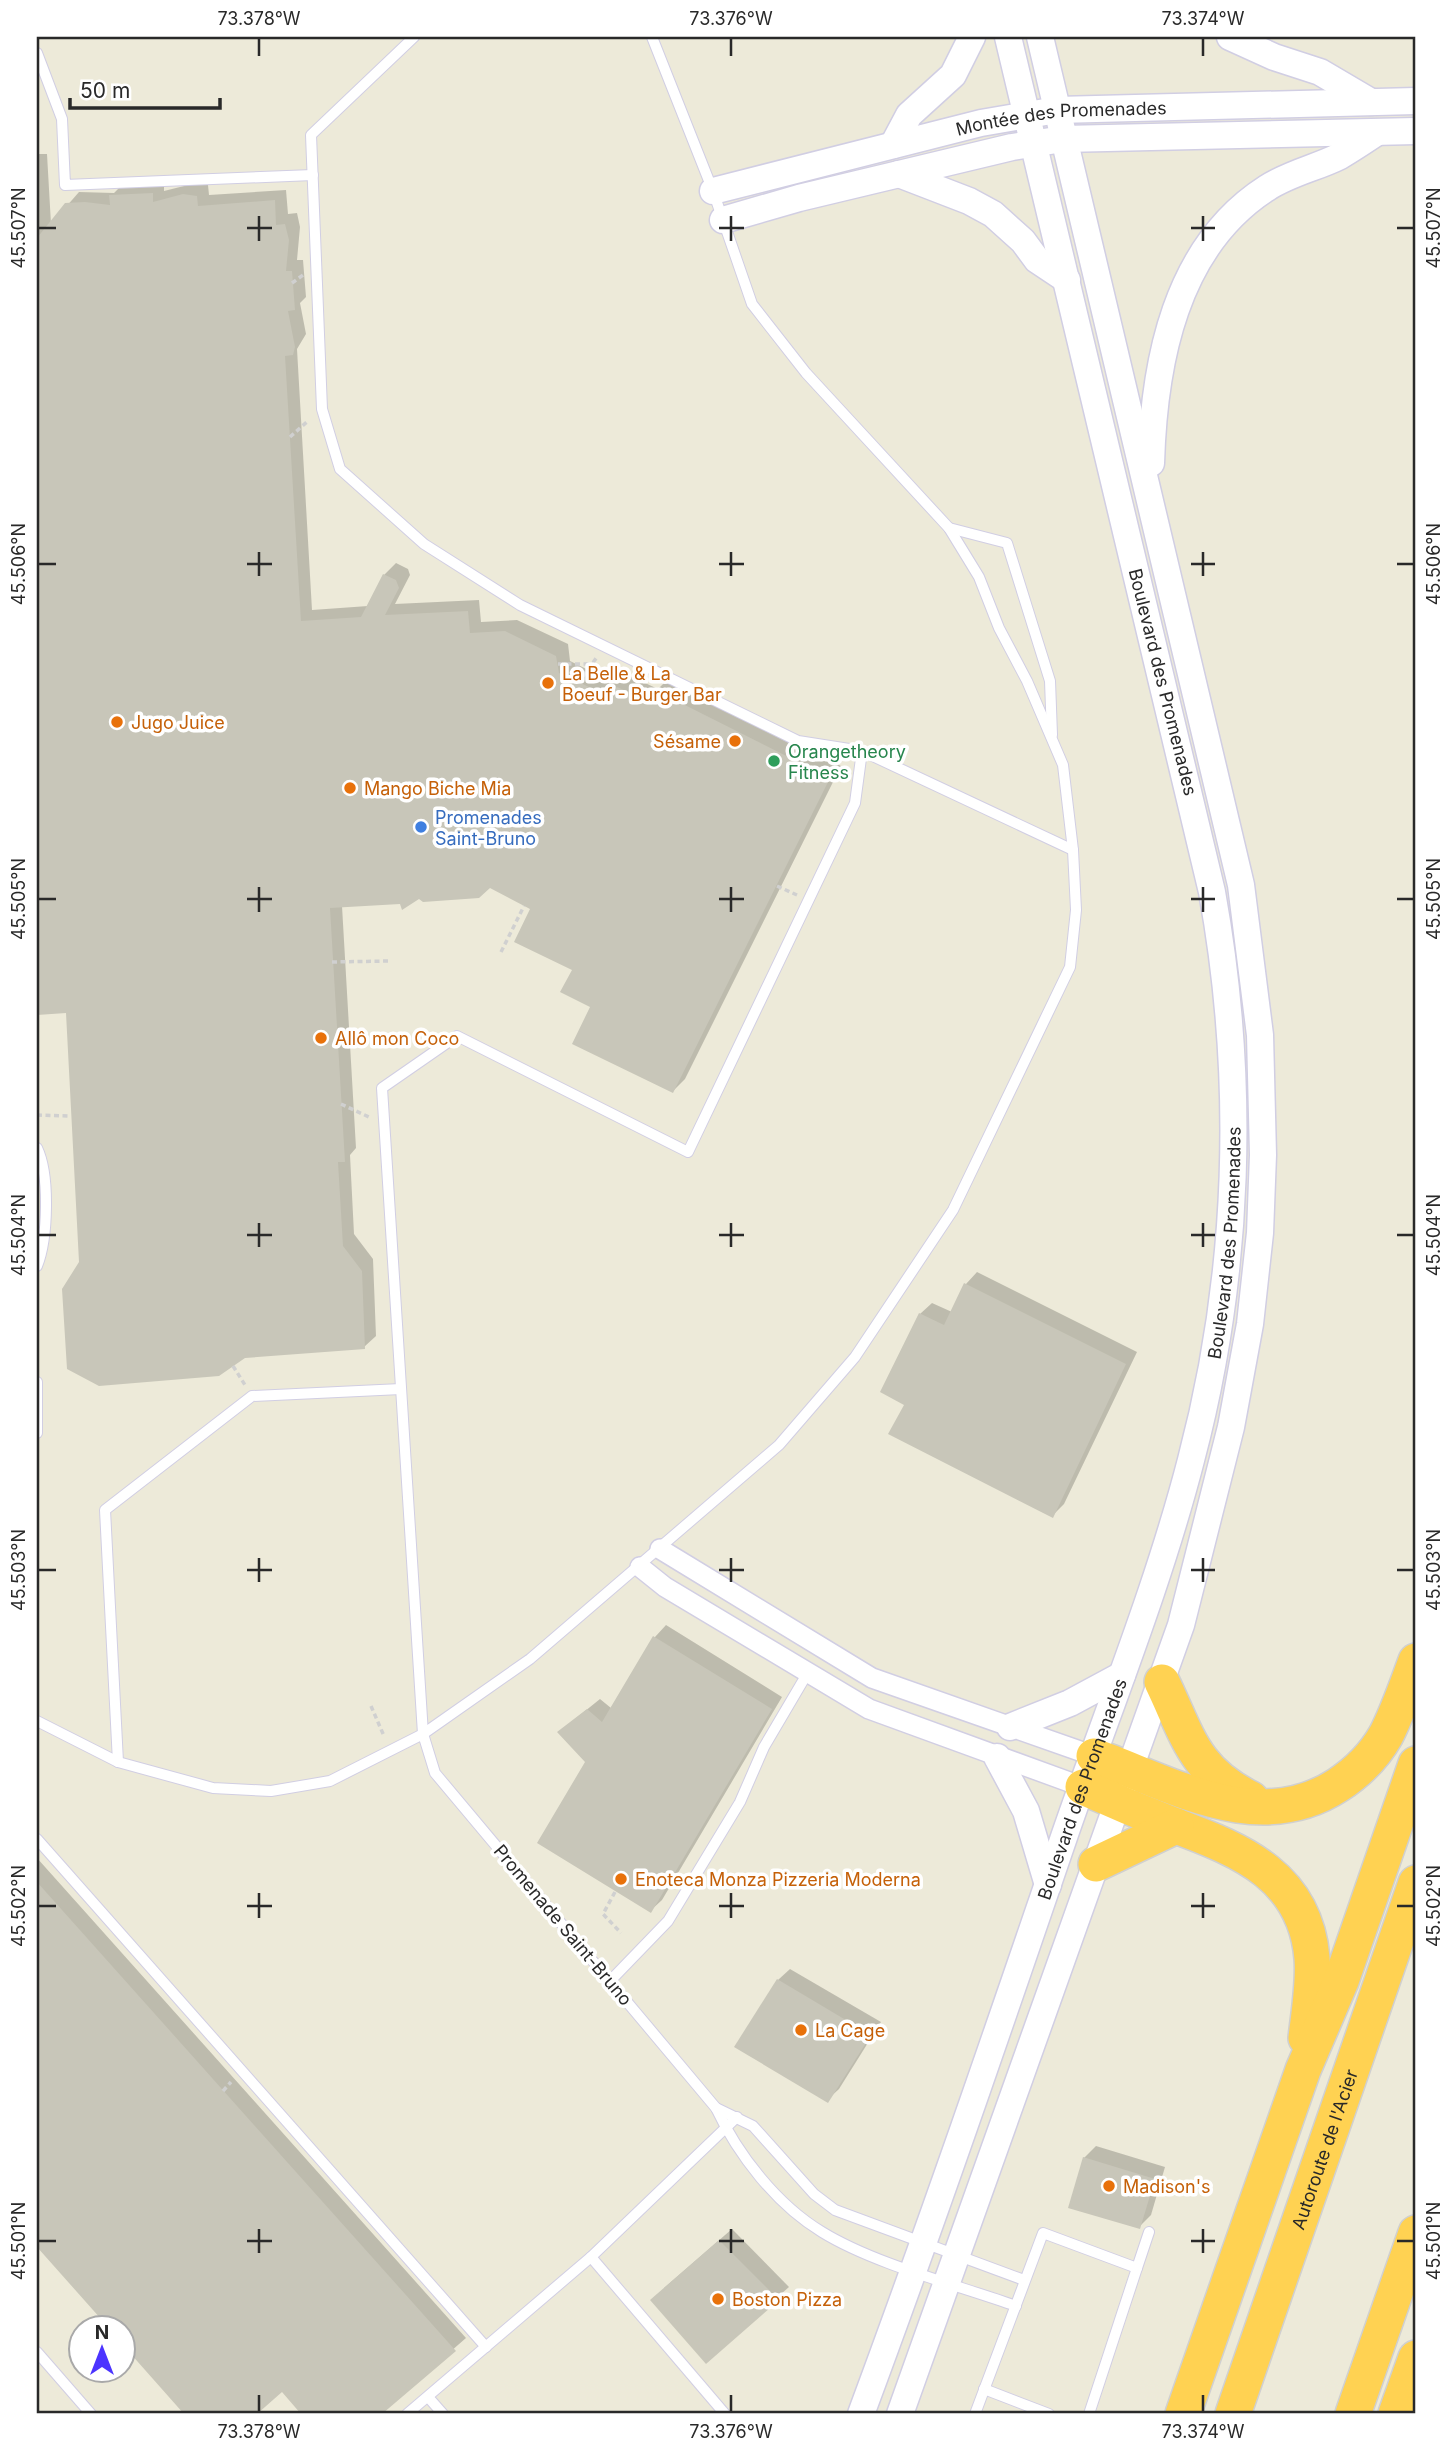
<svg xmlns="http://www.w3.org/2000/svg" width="1453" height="2451" font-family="Inter,sans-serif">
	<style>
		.shadow { fill: #0003 }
		.building { fill: #c8c6b9 }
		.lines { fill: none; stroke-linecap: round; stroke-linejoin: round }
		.lane-casing { stroke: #d1cee3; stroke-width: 12 }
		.street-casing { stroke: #d1cee3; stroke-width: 22 }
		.secondary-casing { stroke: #d1cee3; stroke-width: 29 }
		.highway-casing { stroke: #d0d0d0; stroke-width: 38 }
		.path { stroke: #d0d0d0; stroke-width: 3.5; stroke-dasharray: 5 3.5; stroke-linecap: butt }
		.lane { stroke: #fff; stroke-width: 10 }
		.street { stroke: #fff; stroke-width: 19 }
		.secondary { stroke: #fff; stroke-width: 26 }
		.highway { stroke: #ffd252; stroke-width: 35 }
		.ticks { fill: none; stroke: #292929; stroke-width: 2.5 }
		.food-dot { fill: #e8710a; stroke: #fff; stroke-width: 2.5 }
		.leisure-dot { fill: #2e9e5b; stroke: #fff; stroke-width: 2.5 }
		.shop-dot { fill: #3f7fe0; stroke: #fff; stroke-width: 2.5 }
		.labels { text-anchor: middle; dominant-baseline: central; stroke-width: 7; stroke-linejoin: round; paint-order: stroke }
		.street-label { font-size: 18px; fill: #292929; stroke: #fff }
		.food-label { font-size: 18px; fill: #c56008; stroke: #fff; text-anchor: start }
		.leisure-label { font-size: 18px; fill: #27864d; stroke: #fff; text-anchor: start }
		.shop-label { font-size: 18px; fill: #366cbe; stroke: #fff; text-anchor: start }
		.neatline { fill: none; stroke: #292929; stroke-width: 2.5 }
		.ticks-label { font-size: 18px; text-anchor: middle; fill: #292929 }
	</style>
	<rect width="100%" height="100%" fill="#edead9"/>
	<g class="shadow">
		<path d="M37,154H47L51,224L79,192L114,193L123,184L164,182V191L196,183L208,185L209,195L286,190L288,214L297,213L300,227L297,260H303L306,297L300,303L306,334L297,349L312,610L368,606L384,575L396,563L408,569L410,575L395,604L479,600L481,622L517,620L568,644L570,661L617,684L630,676L658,689L668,679L841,766L685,1079L673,1091L593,1006L574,969L532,908L489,886L401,902L342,906L356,1148L350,1155L354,1234L373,1259L376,1336L364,1347L81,1262L67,1012L37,1013Z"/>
		<path d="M977,1272L1137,1352L1064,1504L1053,1515L906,1404L920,1314L932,1303L952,1312L966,1284Z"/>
		<path d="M666,1625L782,1697L662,1900L650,1911L587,1762L559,1732L600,1699L611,1708L655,1637Z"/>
		<path d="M37,1858L466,2338L379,2414H303L282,2390L254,2414H187L122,2342V2328H111L37,2245Z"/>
		<path d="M790,1969L881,2022L839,2089L827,2100L778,1980Z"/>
		<path d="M1096,2146L1165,2167L1151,2215L1139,2227L1084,2158Z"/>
		<path d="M732,2229L789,2287L706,2361L664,2288Z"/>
	</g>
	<g class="building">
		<path d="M153,193V202L183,194L197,196L198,206L275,200L276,225L285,224L289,240L286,271H292L295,310L288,311L295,347L293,355L285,356L301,621L361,617L383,574L396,580L399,588L385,615L468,611L470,633L505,631L556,656L559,673L604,694L617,687L650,702L655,690L830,778L673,1093L572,1044L590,1007L560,992L572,970L514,942L530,909L490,888L479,898L423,902L419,899L402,910L400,904L330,908L345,1162H338L343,1246L362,1271L365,1349L245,1358L219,1376L99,1386L67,1369L62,1289L79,1262L66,1013L37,1015V238L65,203L85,202L110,205L109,195Z"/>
		<path d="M964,1283L1126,1364L1053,1518L888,1434L904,1405L880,1392L919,1313L944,1325Z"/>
		<path d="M653,1636L772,1709L651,1913L537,1843L585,1762L557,1732L587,1709L602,1722Z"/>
		<path d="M37,1882L456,2351L382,2414H301L282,2392L257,2414H184L122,2344V2328H109L37,2247Z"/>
		<path d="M777,1979L871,2035L828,2103L734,2047Z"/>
		<path d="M1083,2157L1155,2179L1140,2229L1068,2208Z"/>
		<path d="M719,2240L779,2300L706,2364L650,2300Z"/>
	</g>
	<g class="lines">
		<g class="lane-casing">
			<g id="lane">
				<path d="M414,37L311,135L322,409L340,469L424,544L520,605L798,741L862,751L1073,850"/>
				<path d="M37,53L62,119L65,185L313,175"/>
				<path d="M949,528L1007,543L1050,681L1052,735"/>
				<path d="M862,751L855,803L688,1152L457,1036L382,1088L423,1734L435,1773L716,2108C738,2155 777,2205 822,2232C874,2264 957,2285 1016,2306"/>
				<path d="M37,1148C50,1175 48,1238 37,1266"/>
				<path d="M37,1382V1433"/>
				<path d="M37,1721L118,1762L213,1788L271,1791L330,1781L423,1734L530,1659L779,1445L855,1357L953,1210L1070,967L1076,910L1073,850L1063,765L1027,681L999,628L979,577L949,528L806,373L752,304L713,191L652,37"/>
				<path d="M118,1762L105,1510L252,1396L401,1389"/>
				<path d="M37,1839L486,2347"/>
				<path d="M611,1980L668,1921L740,1802L764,1747L807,1674"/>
				<path d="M716,2108L753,2126L814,2194L835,2210L1024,2280"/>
				<path d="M591,2257L725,2414"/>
				<path d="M37,2352L91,2414"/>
				<path d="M984,2389L1049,2414"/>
				<path d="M428,2397L443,2414"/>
				<path d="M407,2414L591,2257L737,2117"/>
				<path d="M975,2414L1043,2233L1137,2268L1149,2232"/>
				<path d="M1089,2414L1137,2268"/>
			</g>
		</g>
		<g class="street-casing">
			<g id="street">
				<path d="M660,1549L872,1678L1094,1756"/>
				<path d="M640,1567L665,1587L869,1709L1083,1787"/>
			</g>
		</g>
		<g class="secondary-casing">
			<g id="secondary">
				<path d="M1230,37L1274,57L1320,72L1371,102"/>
				<path d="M893,145L909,115L953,75L972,37"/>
				<path d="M899,174L969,201L993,214L1023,241L1037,260L1067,280"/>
				<path id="s1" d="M713,191L981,123L1057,110L1416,101"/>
				<path d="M723,220L799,198L1012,147L1063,139L1416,131"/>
				<path d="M1151,463C1154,363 1175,247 1267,188C1290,173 1316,168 1340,156C1352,149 1364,141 1376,133"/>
				<path d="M1010,1727L1070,1703L1122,1675"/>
				<path d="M997,1757L1026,1811L1048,1885"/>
				<path id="s2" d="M861,2414C932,2223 998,2030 1064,1837C1107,1712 1158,1588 1191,1460C1240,1275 1246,1080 1212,892L1008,37"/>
				<path d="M900,2414L1181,1625L1231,1427L1250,1324L1260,1233L1263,1155L1260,1035L1241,885L1040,37"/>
			</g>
		</g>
		<g class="highway-casing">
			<g id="highway">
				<path d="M1162,1682C1188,1736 1193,1770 1251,1799"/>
				<path d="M1094,1756C1172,1784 1259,1837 1338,1785C1358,1772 1374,1756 1386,1735C1398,1712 1407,1685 1416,1661"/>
				<path d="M1083,1787C1114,1801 1145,1814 1176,1826C1243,1851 1305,1877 1312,1958C1314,1984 1309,2012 1306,2038"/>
				<path d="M1096,1864L1176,1826"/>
				<path d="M1183,2414L1303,2070L1341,1981L1416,1764"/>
				<path id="s3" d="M1233,2414L1416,1883"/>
				<path d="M1353,2414L1416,2233"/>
				<path d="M1396,2414L1416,2358"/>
			</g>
		</g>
		<g class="path">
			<path d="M292,283L303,275"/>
			<path d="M290,437L309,420"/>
			<path d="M558,664H594"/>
			<path d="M578,683L597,657"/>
			<path d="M777,886L797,895"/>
			<path d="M501,952L524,906"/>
			<path d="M332,962L388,961"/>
			<path d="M341,1104L371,1118"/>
			<path d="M37,1115L71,1116"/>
			<path d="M233,1366L245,1385"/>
			<path d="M371,1706L384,1736"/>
			<path d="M615,1892L603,1914L621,1933"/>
			<path d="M223,2091L231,2082"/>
		</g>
		<use href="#lane" class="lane"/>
		<use href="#street" class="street"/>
		<use href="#secondary" class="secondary"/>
		<use href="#highway" class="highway"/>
	</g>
	<path class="ticks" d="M259,38V56M731,38V56M1203,38V56M259,216V241M731,216V241M1203,216V241M38,228H56M247,228H272M719,228H744M1191,228H1215M1397,228H1414M259,552V576M731,552V576M1203,552V576M38,564H56M247,564H272M719,564H744M1191,564H1215M1397,564H1414M259,887V912M731,887V912M1203,887V912M38,899H56M247,899H272M719,899H744M1191,899H1215M1397,899H1414M259,1223V1247M731,1223V1247M1203,1223V1247M38,1235H56M247,1235H272M719,1235H744M1191,1235H1215M1397,1235H1414M259,1558V1582M731,1558V1582M1203,1558V1582M38,1570H56M247,1570H272M719,1570H744M1191,1570H1215M1397,1570H1414M259,1893V1918M731,1893V1918M1203,1893V1918M38,1906H56M247,1906H272M719,1906H744M1191,1906H1215M1397,1906H1414M259,2229V2253M731,2229V2253M1203,2229V2253M38,2241H56M247,2241H272M719,2241H744M1191,2241H1215M1397,2241H1414M259,2395V2412M731,2395V2412M1203,2395V2412"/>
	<g class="food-dot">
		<circle cx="548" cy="683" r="7"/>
		<circle cx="117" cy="722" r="7"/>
		<circle cx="735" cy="741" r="7"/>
		<circle cx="350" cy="788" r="7"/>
		<circle cx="321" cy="1038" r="7"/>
		<circle cx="621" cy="1879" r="7"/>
		<circle cx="801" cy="2030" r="7"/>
		<circle cx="1109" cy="2186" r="7"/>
		<circle cx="718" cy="2299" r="7"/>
	</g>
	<circle class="leisure-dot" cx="774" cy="761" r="7"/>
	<circle class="shop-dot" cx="421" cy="827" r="7"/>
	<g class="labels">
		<g class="street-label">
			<text stroke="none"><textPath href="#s1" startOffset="357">Montée des Promenades</textPath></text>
			<text transform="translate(1163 682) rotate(76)">Boulevard des Promenades</text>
			<text stroke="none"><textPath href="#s2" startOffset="1230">Boulevard des Promenades</textPath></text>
			<text stroke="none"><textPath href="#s2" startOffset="663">Boulevard des Promenades</textPath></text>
			<text transform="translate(563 1925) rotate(50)">Promenade Saint-Bruno</text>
			<text stroke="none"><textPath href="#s3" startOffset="280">Autoroute de l'Acier</textPath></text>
		</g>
		<g class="food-label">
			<text x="562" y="673">La Belle &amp; La<tspan x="562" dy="21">Boeuf - Burger Bar</tspan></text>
			<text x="131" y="722">Jugo Juice</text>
			<text x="721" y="741" text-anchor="end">Sésame</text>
			<text x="364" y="788">Mango Biche Mia</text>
			<text x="335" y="1038">Allô mon Coco</text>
			<text x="635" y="1879">Enoteca Monza Pizzeria Moderna</text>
			<text x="815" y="2030">La Cage</text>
			<text x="1123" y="2186">Madison's</text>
			<text x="732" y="2299">Boston Pizza</text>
		</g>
		<g class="leisure-label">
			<text x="788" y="751">Orangetheory<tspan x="788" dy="21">Fitness</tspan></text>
		</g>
		<g class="shop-label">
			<text x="435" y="817">Promenades<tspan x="435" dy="21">Saint-Bruno</tspan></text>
		</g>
	</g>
	<rect width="1453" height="2451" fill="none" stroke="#ffffff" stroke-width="77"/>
	<g transform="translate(102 2349)"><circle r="33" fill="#ffffff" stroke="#a9a9a9" stroke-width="2"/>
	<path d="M0-5L12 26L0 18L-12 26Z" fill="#4c34ff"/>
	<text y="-10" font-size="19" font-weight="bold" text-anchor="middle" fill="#292929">N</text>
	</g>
	<path d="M70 98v10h150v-10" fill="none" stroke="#292929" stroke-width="3.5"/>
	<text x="80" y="98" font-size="21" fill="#292929" stroke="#ffffff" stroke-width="5" paint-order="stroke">50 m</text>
	<rect x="38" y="38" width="1376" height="2374" class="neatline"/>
	<g class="ticks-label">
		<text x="259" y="25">73.378°W</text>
		<text x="731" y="25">73.376°W</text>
		<text x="1203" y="25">73.374°W</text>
		<text transform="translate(19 228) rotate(-90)" y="6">45.507°N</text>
		<text transform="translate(1434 228) rotate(-90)" y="6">45.507°N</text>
		<text transform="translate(19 564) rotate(-90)" y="6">45.506°N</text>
		<text transform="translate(1434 564) rotate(-90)" y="6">45.506°N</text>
		<text transform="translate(19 899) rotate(-90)" y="6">45.505°N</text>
		<text transform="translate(1434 899) rotate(-90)" y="6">45.505°N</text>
		<text transform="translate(19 1235) rotate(-90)" y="6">45.504°N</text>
		<text transform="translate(1434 1235) rotate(-90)" y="6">45.504°N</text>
		<text transform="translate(19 1570) rotate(-90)" y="6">45.503°N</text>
		<text transform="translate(1434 1570) rotate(-90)" y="6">45.503°N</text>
		<text transform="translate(19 1906) rotate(-90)" y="6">45.502°N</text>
		<text transform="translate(1434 1906) rotate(-90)" y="6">45.502°N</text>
		<text transform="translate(19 2241) rotate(-90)" y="6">45.501°N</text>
		<text transform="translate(1434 2241) rotate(-90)" y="6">45.501°N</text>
		<text x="259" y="2438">73.378°W</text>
		<text x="731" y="2438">73.376°W</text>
		<text x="1203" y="2438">73.374°W</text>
	</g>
</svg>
